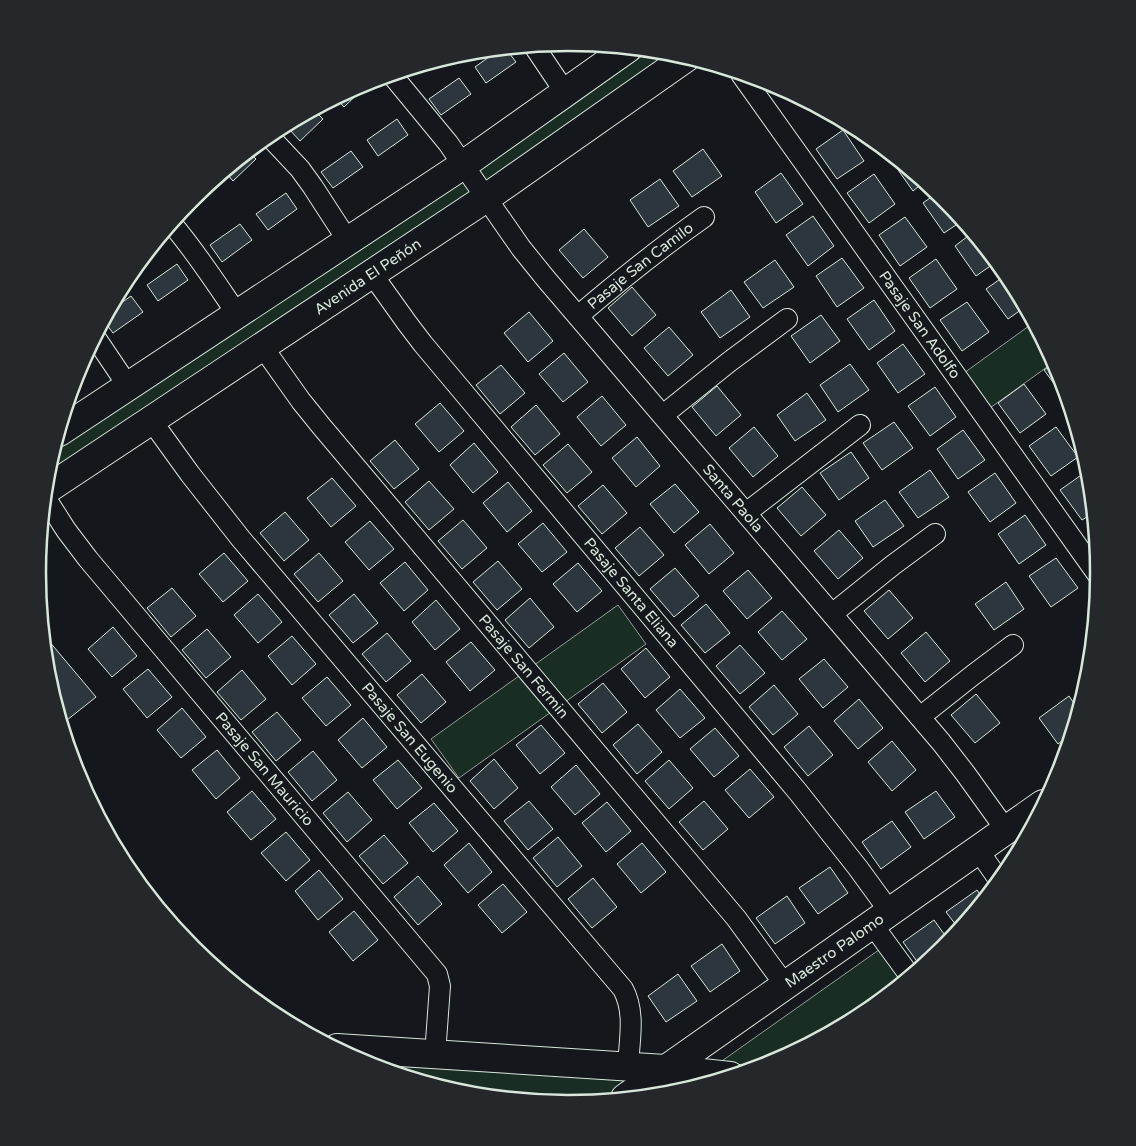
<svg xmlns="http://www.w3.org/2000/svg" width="1136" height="1146" font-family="'Varela Round',sans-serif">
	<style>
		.green { fill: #1a2d24; stroke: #939e99 }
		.building { fill: #2c363c; stroke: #d8e6dc }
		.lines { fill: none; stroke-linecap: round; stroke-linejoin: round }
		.street-casing { stroke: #d8e6dc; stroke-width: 22 }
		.secondary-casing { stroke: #d8e6dc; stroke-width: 30 }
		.primary-casing { stroke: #d8e6dc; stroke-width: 30 }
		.street { stroke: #14181c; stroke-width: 20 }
		.secondary { stroke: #14181c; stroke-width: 28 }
		.primary { stroke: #14181c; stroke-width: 28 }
		.labels { text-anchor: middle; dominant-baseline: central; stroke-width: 4; stroke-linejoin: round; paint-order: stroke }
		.street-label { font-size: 15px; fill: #d8e6dc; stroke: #14181c }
		.rim { fill: none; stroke: #d8e6dc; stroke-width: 2.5 }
	</style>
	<rect width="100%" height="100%" fill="#14181c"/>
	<g class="green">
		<path d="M649,51L672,53L444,212L47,473L55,447L566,110Z"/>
		<path d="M1033,323L1054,362L990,408L964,373Z"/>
		<path d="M618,605L646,644L459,778L431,739Z"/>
		<path d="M883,947L906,979L862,1014L771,1063L762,1066L719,1063Z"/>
		<path d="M365,1063L588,1076L669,1085L695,1086L671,1093L568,1103L464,1093Z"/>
	</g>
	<g class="building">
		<path d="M500,49H506L516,62L486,83L475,67Z"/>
		<path d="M459,78L471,94L441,115L429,99Z"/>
		<path d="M365,83L367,85L344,107L336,98Z"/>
		<path d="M314,110L323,119L300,141L289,129L304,116Z"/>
		<path d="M304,116L289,129L285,125Z"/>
		<path d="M397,119L408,135L378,156L367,140Z"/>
		<path d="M843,130L864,161L837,179L816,149Z"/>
		<path d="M703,149L722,176L692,197L673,171Z"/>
		<path d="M351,151L363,167L333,188L321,172Z"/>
		<path d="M249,152L256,159L233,181L225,172Z"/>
		<path d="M894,158L924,182L913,191L891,160Z"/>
		<path d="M781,173L803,204L776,223L755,192Z"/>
		<path d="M874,174L895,204L869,223L847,193Z"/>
		<path d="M660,179L679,206L648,227L630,200Z"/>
		<path d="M206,187L211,193L189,215L184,209L193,198Z"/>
		<path d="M286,193L297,209L268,230L256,214Z"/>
		<path d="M937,193L943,198L962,221L944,233L923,203Z"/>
		<path d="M813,216L834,246L808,266L786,235Z"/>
		<path d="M905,217L927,247L900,266L879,235Z"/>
		<path d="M240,224L252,240L222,262L210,245Z"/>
		<path d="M584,229L608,257L583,278L559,250Z"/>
		<path d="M972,233L996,262L976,276L955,246Z"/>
		<path d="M842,258L864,288L837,307L816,276Z"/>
		<path d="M936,259L957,289L930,308L909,278Z"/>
		<path d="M775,260L794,287L763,308L744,282Z"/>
		<path d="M177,264L188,280L158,301L147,285Z"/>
		<path d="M1006,275L1025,307L1008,319L986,289Z"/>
		<path d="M632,287L656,315L632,336L608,308Z"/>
		<path d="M731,290L750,317L720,338L701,312Z"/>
		<path d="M131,296L143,312L113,333L104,321L110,311Z"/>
		<path d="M874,300L895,331L869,350L847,319Z"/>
		<path d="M967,302L989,332L962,351L940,320Z"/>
		<path d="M529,312L553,341L528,362L504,333Z"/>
		<path d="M821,315L840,341L810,363L791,336Z"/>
		<path d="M669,327L693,355L668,376L644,348Z"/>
		<path d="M903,344L925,374L898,393L877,363Z"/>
		<path d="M564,353L588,382L563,402L539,374Z"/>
		<path d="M1054,363L1058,370L1067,399L1066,400L1044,370Z"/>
		<path d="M850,364L869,390L838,412L820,385Z"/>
		<path d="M501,365L525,393L500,414L476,385Z"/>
		<path d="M1024,384L1046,414L1020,433L998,403Z"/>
		<path d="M717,386L741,415L716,436L692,407Z"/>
		<path d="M935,387L956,417L930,436L908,406Z"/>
		<path d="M807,393L826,420L795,441L777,415Z"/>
		<path d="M602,396L626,425L601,446L577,417Z"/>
		<path d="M440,403L464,431L439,452L415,424Z"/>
		<path d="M536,405L560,434L535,455L511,427Z"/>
		<path d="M894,422L913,448L882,470L863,443Z"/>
		<path d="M754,427L778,456L753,477L729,448Z"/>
		<path d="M1056,427L1078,457L1051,476L1029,446Z"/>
		<path d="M963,430L985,460L958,479L937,449Z"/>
		<path d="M637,437L660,466L636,487L612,458Z"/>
		<path d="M395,440L419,469L394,489L370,461Z"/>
		<path d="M474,443L498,472L473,493L450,465Z"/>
		<path d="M568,444L592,472L567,493L543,465Z"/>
		<path d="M851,452L869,478L839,500L820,473Z"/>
		<path d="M930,470L949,497L918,518L899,492Z"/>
		<path d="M1087,471L1089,474L1093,513L1082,520L1060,490Z"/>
		<path d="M995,473L1016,503L990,522L968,492Z"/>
		<path d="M332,478L356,506L331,527L307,498Z"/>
		<path d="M429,481L454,509L429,530L405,502Z"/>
		<path d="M508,482L532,511L507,532L483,503Z"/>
		<path d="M675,484L699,512L674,533L650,504Z"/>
		<path d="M603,485L627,513L602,534L578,506Z"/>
		<path d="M802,487L826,515L801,536L777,508Z"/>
		<path d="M885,500L904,526L873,547L855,521Z"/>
		<path d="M285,512L309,540L284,561L260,533Z"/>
		<path d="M1025,515L1046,545L1019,564L998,534Z"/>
		<path d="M463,520L487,548L462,569L438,541Z"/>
		<path d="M370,521L394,549L369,570L345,542Z"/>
		<path d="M543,523L567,552L542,572L518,544Z"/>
		<path d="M710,524L734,553L709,574L685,545Z"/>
		<path d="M640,527L664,555L639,576L615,548Z"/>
		<path d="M839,530L863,558L838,579L814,551Z"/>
		<path d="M224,553L248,581L223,602L199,574Z"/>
		<path d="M319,553L343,581L318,602L294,574Z"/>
		<path d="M1056,558L1078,588L1051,607L1029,576Z"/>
		<path d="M498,561L522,589L497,610L473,582Z"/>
		<path d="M405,562L428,590L404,611L380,583Z"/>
		<path d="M578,563L602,591L577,612L553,584Z"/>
		<path d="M675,568L699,596L674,617L650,589Z"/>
		<path d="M748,570L772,598L747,619L723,591Z"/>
		<path d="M1006,582L1024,609L994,630L975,604Z"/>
		<path d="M172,588L196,616L171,637L147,608Z"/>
		<path d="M889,590L913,618L888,639L864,611Z"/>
		<path d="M258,594L282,622L258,643L234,615Z"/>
		<path d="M354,594L378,623L353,643L329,615Z"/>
		<path d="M530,598L554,627L529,648L505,620Z"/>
		<path d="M436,600L460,629L435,650L412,622Z"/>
		<path d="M706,604L730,633L705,653L681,625Z"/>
		<path d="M782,611L807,639L782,660L758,632Z"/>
		<path d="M113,627L137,656L112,677L88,649Z"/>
		<path d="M207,629L231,657L206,678L182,650Z"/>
		<path d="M926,632L950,661L925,682L901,653Z"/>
		<path d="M387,633L411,661L386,682L362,654Z"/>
		<path d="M43,634L96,697L62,724L48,676Z"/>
		<path d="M292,636L316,664L292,685L268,656Z"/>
		<path d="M471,642L495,670L470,691L446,662Z"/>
		<path d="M740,645L765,673L740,694L716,666Z"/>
		<path d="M646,648L670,677L645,698L621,669Z"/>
		<path d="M824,659L848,687L823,708L799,679Z"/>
		<path d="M148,669L172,697L147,718L123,689Z"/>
		<path d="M242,670L266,699L241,720L217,692Z"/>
		<path d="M422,674L446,702L421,723L397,695Z"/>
		<path d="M327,677L351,705L326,726L302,698Z"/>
		<path d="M603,683L627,712L602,733L578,704Z"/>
		<path d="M774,685L798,714L773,735L749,707Z"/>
		<path d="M680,689L705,718L680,738L656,710Z"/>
		<path d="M976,694L1000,723L975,743L951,715Z"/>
		<path d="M1069,696L1078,709L1070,735L1058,744L1039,718Z"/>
		<path d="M859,699L883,728L858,749L834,721Z"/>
		<path d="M182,708L206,737L181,758L157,730Z"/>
		<path d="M277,712L301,740L276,761L252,732Z"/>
		<path d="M363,718L387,747L362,768L338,740Z"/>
		<path d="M638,724L662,752L637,774L613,745Z"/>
		<path d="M541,725L565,753L540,774L516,745Z"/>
		<path d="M809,726L833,755L808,776L784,747Z"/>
		<path d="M715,728L739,756L714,777L690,749Z"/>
		<path d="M892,741L916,770L892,791L868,762Z"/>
		<path d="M217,750L240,778L216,799L192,770Z"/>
		<path d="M313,751L337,780L312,801L288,772Z"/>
		<path d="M494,759L518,788L494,809L470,781Z"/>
		<path d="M398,760L422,788L397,809L373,780Z"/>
		<path d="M669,760L693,788L669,809L645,781Z"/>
		<path d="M576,765L600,794L575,815L551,787Z"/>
		<path d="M750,769L774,797L749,818L725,790Z"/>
		<path d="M252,791L276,819L251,840L227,812Z"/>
		<path d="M936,791L955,817L924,839L905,812Z"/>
		<path d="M348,792L372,820L347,842L323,813Z"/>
		<path d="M529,801L553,829L528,850L504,821Z"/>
		<path d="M704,801L728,829L703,850L679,822Z"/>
		<path d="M607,802L631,831L606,852L582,823Z"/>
		<path d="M434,803L458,831L433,852L409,823Z"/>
		<path d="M892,821L911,847L881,869L862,842Z"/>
		<path d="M286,832L310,860L286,881L261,853Z"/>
		<path d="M384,835L408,863L383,884L359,856Z"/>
		<path d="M558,837L582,866L557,887L533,858Z"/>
		<path d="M469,843L492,872L468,893L444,865Z"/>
		<path d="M642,843L666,872L641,893L617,864Z"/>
		<path d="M830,867L848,893L818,914L799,888Z"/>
		<path d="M319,870L343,899L318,920L295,891Z"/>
		<path d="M418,876L442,904L418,925L394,897Z"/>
		<path d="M593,878L617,907L592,928L568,899Z"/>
		<path d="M503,884L527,912L502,933L478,905Z"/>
		<path d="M977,890L983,899L959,929L946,912Z"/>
		<path d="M787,896L805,923L775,944L756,918Z"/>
		<path d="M354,911L378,940L353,961L329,932Z"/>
		<path d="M934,920L949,941L943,948L921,967L903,942Z"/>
		<path d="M722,944L740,971L710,992L691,966Z"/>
		<path d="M678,974L697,1001L666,1022L648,996Z"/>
	</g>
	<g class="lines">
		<g class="street-casing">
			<g id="street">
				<path d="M534,46L565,92"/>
				<path id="s1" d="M741,74L1098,575"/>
				<path id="s2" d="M392,75L448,143L521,248L546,279L941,742L965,773L1006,830"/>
				<path d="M269,136L300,169L313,187L348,241"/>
				<path d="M172,224C196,252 216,283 237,314"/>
				<path id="s3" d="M372,274L407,323L423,344L798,792L858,868L890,912"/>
				<path id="s4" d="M578,316C619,281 660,248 704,217"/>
				<path d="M95,337L128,386"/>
				<path id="s5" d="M262,346L301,401L322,427L736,918L785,985"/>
				<path d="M663,415L729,362L787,319"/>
				<path id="s6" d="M151,420L190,474L241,539L623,989C636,1013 629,1041 628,1067"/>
				<path id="s7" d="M45,497L66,530L88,559L437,974L440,986L435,1055"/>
				<path d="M746,513L860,425"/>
				<path d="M832,614L893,565L935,534"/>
				<path d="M920,717L973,675L1013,645"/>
				<path d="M978,850L999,880"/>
				<path d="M872,924L910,976"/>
			</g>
		</g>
		<g class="secondary-casing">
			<g id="secondary">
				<path d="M337,1048L665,1069L730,1076"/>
				<path id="s8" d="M625,1098L1043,804"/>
			</g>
		</g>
		<g class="primary-casing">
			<g id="primary">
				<path d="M59,432L463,165L628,48"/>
				<path id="s9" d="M46,490L486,198L687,57"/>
			</g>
		</g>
		<use href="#street" class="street"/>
		<use href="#secondary" class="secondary"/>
		<use href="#primary" class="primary"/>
	</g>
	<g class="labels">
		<g class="street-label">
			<text stroke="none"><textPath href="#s4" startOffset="80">Pasaje San Camilo</textPath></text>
			<text stroke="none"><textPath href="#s9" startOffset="386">Avenida El Peñón</textPath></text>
			<text stroke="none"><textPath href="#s1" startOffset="308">Pasaje San Adolfo</textPath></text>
			<text stroke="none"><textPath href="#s2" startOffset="544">Santa Paola</textPath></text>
			<text stroke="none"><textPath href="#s3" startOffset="411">Pasaje Santa Eliana</textPath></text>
			<text stroke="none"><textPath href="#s5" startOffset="414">Pasaje San Fermin</textPath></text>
			<text stroke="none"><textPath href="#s6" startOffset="410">Pasaje San Eugenio</textPath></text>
			<text stroke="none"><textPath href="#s7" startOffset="350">Pasaje San Mauricio</textPath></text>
			<text stroke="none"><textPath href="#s8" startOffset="256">Maestro Palomo</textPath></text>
		</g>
	</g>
	<path d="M0 0H1136V1146H0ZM46 573a522 522 0 1 1 1044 0a522 522 0 1 1-1044 0Z" fill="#24282b" fill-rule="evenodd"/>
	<path class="rim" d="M46 573a522 522 0 1 1 1044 0a522 522 0 1 1-1044 0Z"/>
</svg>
